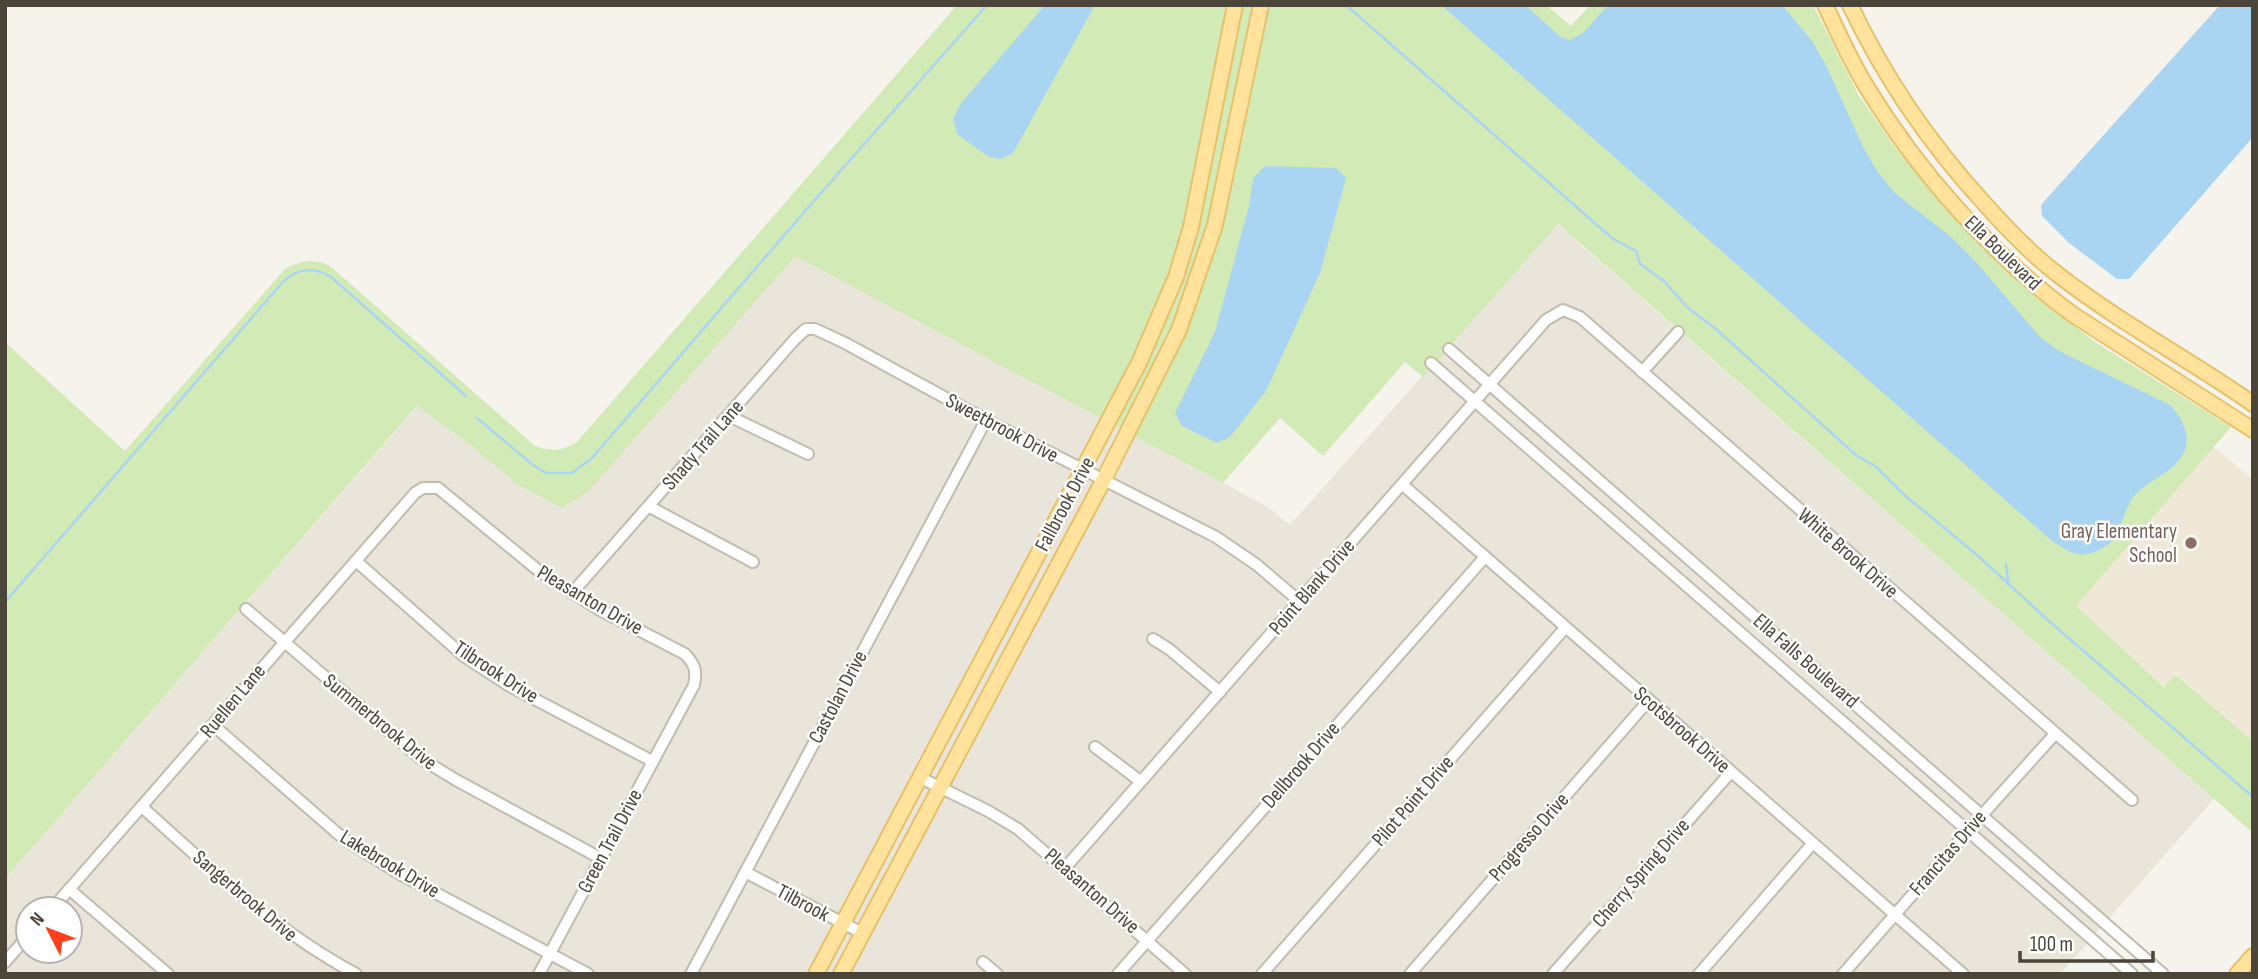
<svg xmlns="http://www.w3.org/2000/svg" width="2258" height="979" font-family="'Sofia Sans Condensed',sans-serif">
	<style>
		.residential { fill: #eae5da; fill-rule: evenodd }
		.education { fill: #efe8d6 }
		.green { fill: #d2eab5 }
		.water { fill: #a9d4f2 }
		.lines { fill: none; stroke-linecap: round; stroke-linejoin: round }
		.stream { stroke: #a9d4f2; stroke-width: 2.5 }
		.minor-casing { stroke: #c2bbae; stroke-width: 14 }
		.major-casing { stroke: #e6c16a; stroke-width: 18 }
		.minor { stroke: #fff; stroke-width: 10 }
		.major { stroke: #ffe39c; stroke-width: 14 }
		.education-dot { fill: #8d6e63; stroke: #fff; stroke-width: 2.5 }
		.labels { text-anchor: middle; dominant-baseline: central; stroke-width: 5; stroke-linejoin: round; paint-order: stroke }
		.street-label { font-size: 21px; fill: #4b4439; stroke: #fff }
		.education-label { font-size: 21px; fill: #785e54; stroke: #fff; text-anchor: end }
	</style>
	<rect width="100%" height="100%" fill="#f6f3ec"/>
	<path class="residential" d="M1557,224L2214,799L2060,974H5V879L418,406L469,444L517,484L604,474L795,255L1268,507L1290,525ZM28,909H70V951H28Z"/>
	<path class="education" d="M2213,446L2253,480V741L2177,675L2165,687L2075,606Z"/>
	<path class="green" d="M957,5H1546L1571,26L1590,5H1813L1859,96L1895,147L1942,205L1981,247L2031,292L2092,340L2231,427L2076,606L2164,687L2176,675L2253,741V833L1558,224L1423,377L1405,362L1323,456L1280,418L1223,483L795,256L604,474L587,492L562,508L517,484L469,444L417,406L5,879V342L125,451L285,269C301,261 311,258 329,265L535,446C552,452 562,451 577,442Z"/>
	<g class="water">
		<path d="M1045,5H1095L1013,153L1001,159L989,157L957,134L953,119L961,103Z"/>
		<path d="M1441,5H1525L1561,37L1570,40L1583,33L1608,5H1782L1812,41L1826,65L1863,147L1877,171L1895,193L1952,238L1975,261L2040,337L2059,351L2170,405C2189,425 2195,450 2170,469C2159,478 2145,484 2135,495C2126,505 2123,521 2117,534C2111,546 2090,557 2076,554C2068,552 2059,545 2052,541Z"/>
		<path d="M2220,5H2253V137L2129,279H2117L2069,243L2042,216L2041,205Z"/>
		<path d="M1265,166L1336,168L1346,178L1320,273L1266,391L1230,437L1217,443L1182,426L1175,413L1215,332L1249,206L1253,178Z"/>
	</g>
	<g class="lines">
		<g class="stream">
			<path d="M1346,5L1613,239L1636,251L1640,264L1664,281L1687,307L1717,330L1857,456L1875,466L1902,493L1977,555L2050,622L2253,797"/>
			<path d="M477,418L533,465L546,473H572L592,458L806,210L987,5"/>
			<path d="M2006,564L2008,582"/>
			<path d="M5,602L281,284C296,268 313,266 331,277L466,396"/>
		</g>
		<g class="minor-casing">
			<g id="minor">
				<path d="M1449,349L2163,974"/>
				<path d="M1431,363L2132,974"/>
				<path d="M1642,372L1678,332"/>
				<path d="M729,416L808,454"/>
				<path d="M1403,485L1963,974"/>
				<path d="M650,507L753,562"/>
				<path d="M356,561L465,657L508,685L652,761"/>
				<path d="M572,593L795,339L806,329H815L845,343L986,420L1216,537L1257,565L1299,601"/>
				<path d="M246,609L420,758L456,780L600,858"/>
				<path d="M1153,639L1169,649L1220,692"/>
				<path d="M213,725L344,839L400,874L588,974"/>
				<path d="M1095,747L1140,781"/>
				<path d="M919,777L988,811L1018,829L1185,974"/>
				<path d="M142,807C210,868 274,930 356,974"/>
				<path d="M1065,868L1546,320L1563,310L1580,317L2132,800"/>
				<path d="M745,872L862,933"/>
				<path d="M69,889L168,974"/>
				<path d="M52,909L415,493L423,488H438L539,571L600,610L685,654C695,665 697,670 694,685L539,974"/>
				<path d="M5,962L28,936"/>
				<path d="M983,962L997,974"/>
				<path d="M691,974L986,420"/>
				<path d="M1118,974L1485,557"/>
				<path d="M1262,974L1565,628"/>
				<path d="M1410,974L1649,700"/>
				<path d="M1553,974L1730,773"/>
				<path d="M1699,974L1813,843"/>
				<path d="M1843,974L1982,815L2055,734"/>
			</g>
		</g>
		<g class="major-casing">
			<g id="major">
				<path d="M1825,5C1838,32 1850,60 1866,86C1919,173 1990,253 2072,314L2253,430"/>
				<path d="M1850,5C1885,79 1929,143 1984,203C2008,230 2033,256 2061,277C2122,324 2190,360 2253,404"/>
				<path d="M816,974L1139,363L1176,277L1191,227L1235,5"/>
				<path d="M841,974L1103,481L1179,330L1215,225L1261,5"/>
				<path d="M2237,974L2253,956"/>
			</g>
		</g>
		<use href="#minor" class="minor"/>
		<use href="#major" class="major"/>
	</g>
	<circle class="education-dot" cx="2191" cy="543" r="7"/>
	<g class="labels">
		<g class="street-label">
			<text transform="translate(2003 253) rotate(44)">Ella Boulevard</text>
			<text transform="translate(1002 428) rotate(28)">Sweetbrook Drive</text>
			<text transform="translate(703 445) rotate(-49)">Shady Trail Lane</text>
			<text transform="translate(1065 504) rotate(-62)">Fallbrook Drive</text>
			<text transform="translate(1848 553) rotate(41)">White Brook Drive</text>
			<text transform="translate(1312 587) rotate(-49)">Point Blank Drive</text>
			<text transform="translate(590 600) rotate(30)">Pleasanton Drive</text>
			<text transform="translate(1806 661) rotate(41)">Ella Falls Boulevard</text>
			<text transform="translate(496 672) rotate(33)">Tilbrook Drive</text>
			<text transform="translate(838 697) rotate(-62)">Castolan Drive</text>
			<text transform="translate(233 701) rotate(-50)">Ruellen Lane</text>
			<text transform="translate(380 722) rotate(39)">Summerbrook Drive</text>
			<text transform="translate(1682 730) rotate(41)">Scotsbrook Drive</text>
			<text transform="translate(1301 765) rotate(-49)">Dellbrook Drive</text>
			<text transform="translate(1413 801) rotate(-49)">Pilot Point Drive</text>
			<text transform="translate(1529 837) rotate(-49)">Progresso Drive</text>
			<text transform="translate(610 841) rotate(-62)">Green Trail Drive</text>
			<text transform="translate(1948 853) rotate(-49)">Francitas Drive</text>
			<text transform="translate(390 864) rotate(31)">Lakebrook Drive</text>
			<text transform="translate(1641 873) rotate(-49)">Cherry Spring Drive</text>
			<text transform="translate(1092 891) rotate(41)">Pleasanton Drive</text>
			<text transform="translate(245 896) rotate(40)">Sangerbrook Drive</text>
			<text transform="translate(803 903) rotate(28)">Tilbrook</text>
		</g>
		<g class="education-label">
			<text x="2177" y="531">Gray Elementary<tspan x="2177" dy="24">School</tspan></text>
		</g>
	</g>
	<rect width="2258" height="979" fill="none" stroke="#4b4439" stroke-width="14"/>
	<g transform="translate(49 930) rotate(312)"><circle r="33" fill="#ffffff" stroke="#b7b4b0" stroke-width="2"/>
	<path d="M0-5L12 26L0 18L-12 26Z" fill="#fc3f1d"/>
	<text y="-10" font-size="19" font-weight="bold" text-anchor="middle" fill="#4b4439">N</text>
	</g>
	<path d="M2020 951v10h133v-10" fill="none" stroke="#4b4439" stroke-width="3.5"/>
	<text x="2030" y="951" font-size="21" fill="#4b4439" stroke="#ffffff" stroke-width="5" paint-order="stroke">100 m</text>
</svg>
